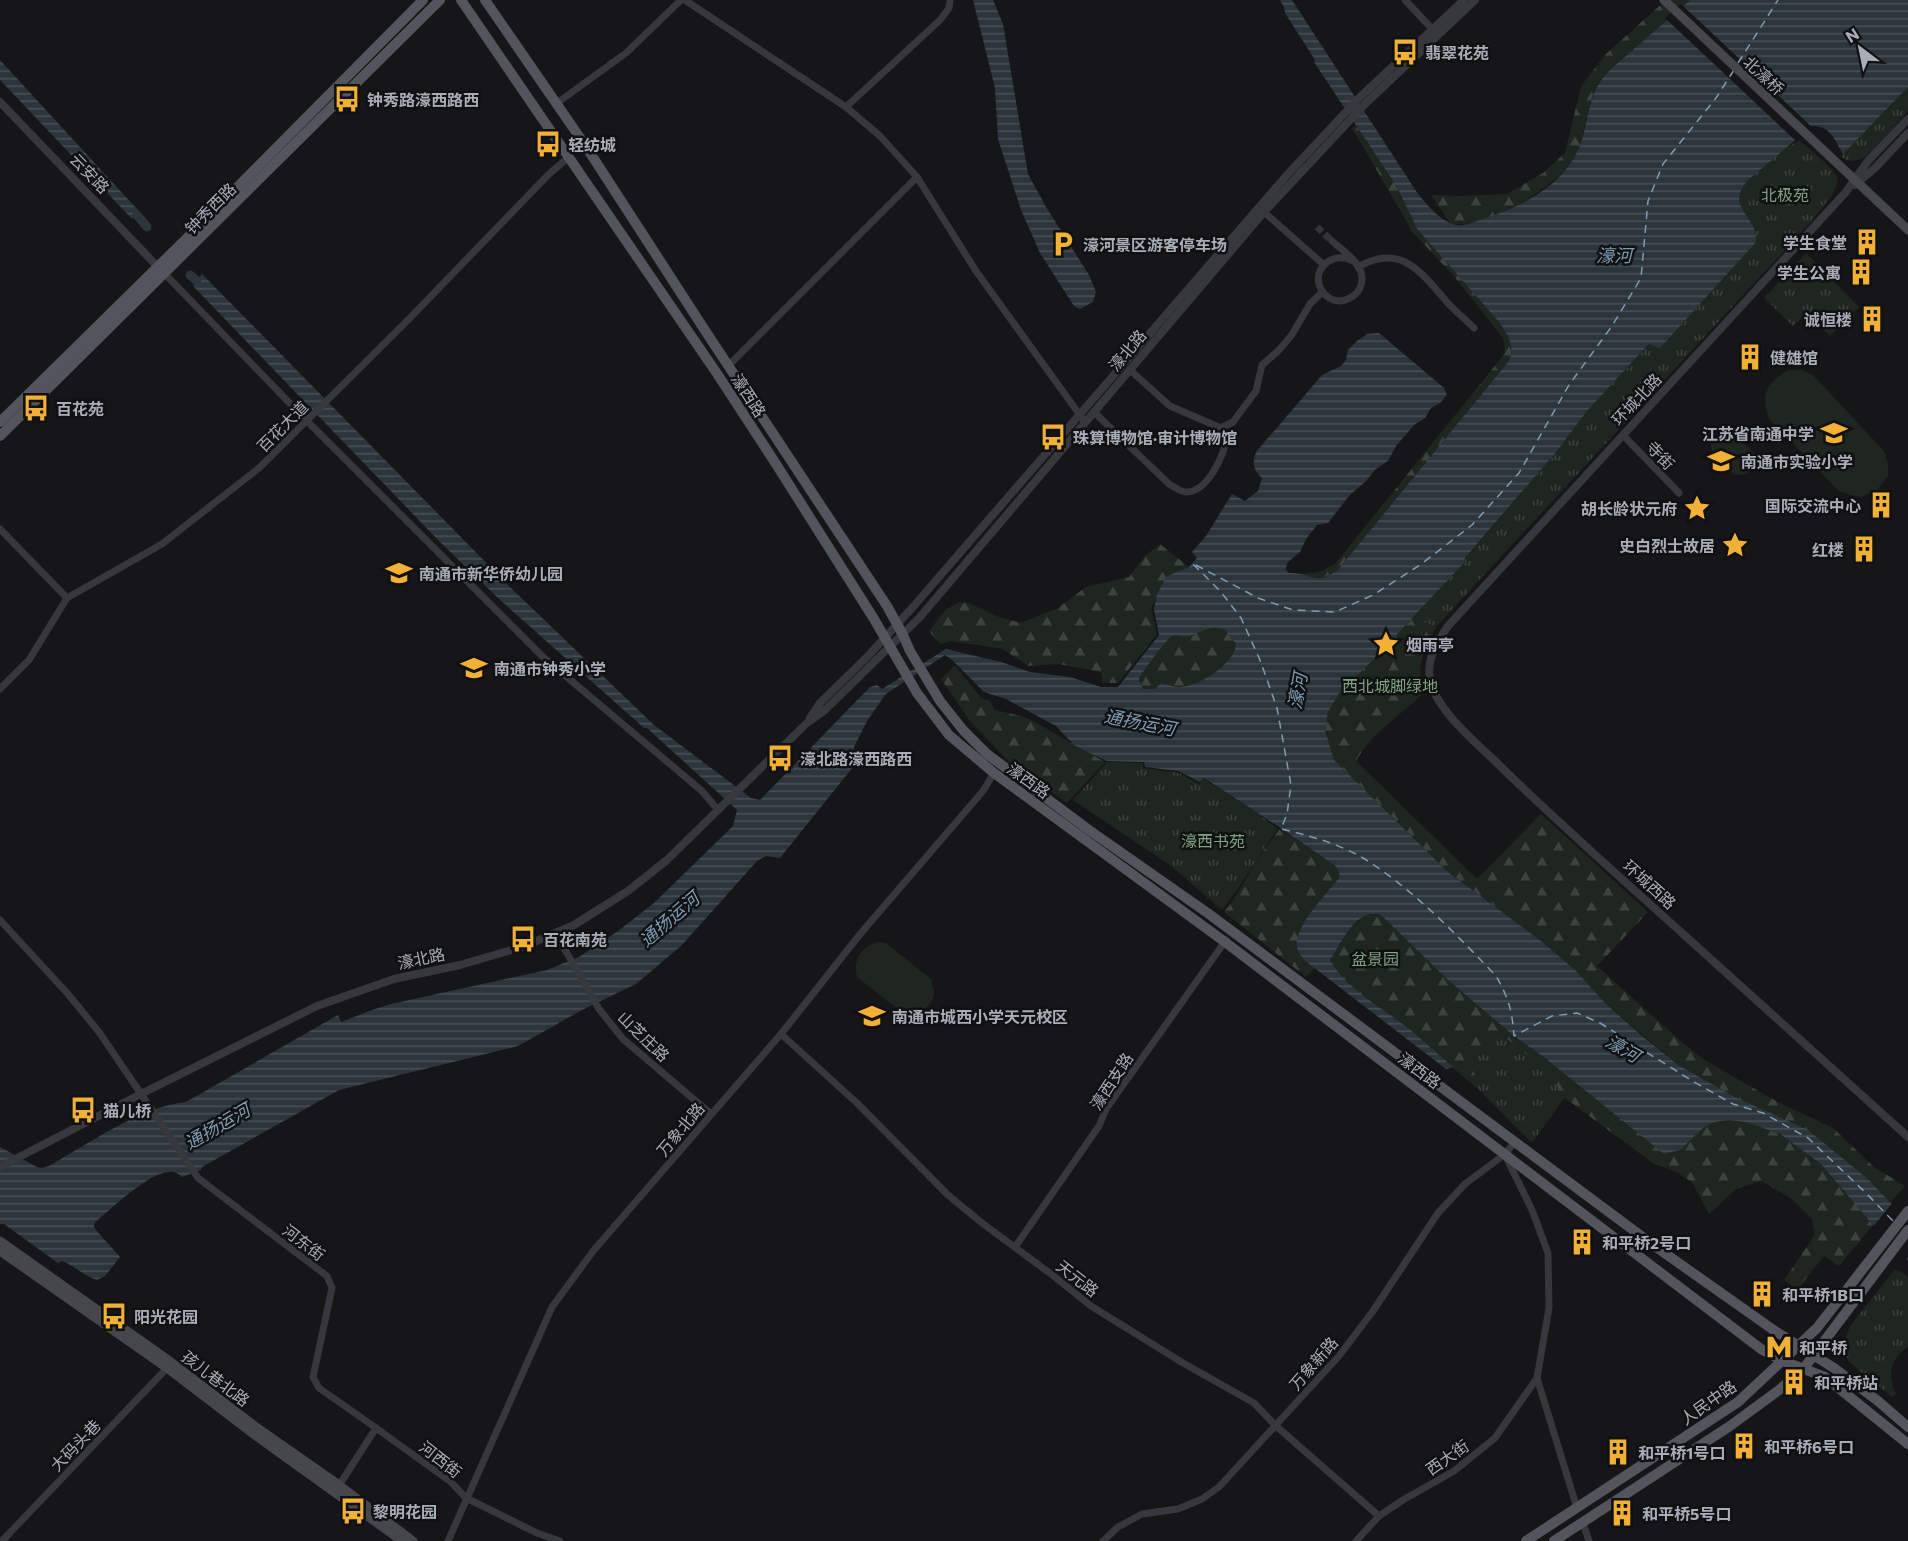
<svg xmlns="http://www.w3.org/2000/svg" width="1908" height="1541" font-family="Commissioner,'Noto Sans SC',sans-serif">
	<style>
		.grass { fill: url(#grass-tufts) }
		.forest { fill: url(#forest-firs) }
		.pitch { fill: #1e261f }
		.water { fill: url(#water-rules); fill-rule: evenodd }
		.pier { fill: #161618 }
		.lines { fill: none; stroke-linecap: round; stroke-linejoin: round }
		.canal { stroke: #2c353c; stroke-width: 9 }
		.ferry { stroke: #7f9bb3; stroke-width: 1.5; stroke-dasharray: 8 6; stroke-linecap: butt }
		.minor-tunnel { stroke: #333438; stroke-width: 7; stroke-dasharray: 7 3.5; stroke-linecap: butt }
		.minor { stroke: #37383d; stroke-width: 7 }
		.tertiary { stroke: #37383d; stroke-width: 8 }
		.secondary { stroke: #45474d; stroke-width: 9 }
		.primary { stroke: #53555c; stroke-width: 10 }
		.labels { text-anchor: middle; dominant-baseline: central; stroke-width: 5; stroke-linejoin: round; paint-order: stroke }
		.poi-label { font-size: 16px; font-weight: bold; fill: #a8adb8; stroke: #111113; text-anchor: start }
		.street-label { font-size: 16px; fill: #a8adb8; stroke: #111113 }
		.park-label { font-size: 16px; fill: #7fa381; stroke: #111113 }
		.water-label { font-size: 18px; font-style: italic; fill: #7f9bb3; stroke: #111113 }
	</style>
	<defs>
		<pattern id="grass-tufts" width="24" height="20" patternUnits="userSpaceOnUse" patternTransform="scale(1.5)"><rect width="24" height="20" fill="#1e261f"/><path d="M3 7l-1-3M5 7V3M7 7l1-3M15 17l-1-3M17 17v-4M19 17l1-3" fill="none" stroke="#3c433d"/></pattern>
		<pattern id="forest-firs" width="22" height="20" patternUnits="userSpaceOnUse" patternTransform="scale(1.5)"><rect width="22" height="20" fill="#1e261f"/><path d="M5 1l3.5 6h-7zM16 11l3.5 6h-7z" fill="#3c433d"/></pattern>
		<pattern id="water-rules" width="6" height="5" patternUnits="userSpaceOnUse" patternTransform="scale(1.5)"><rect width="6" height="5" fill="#2c353c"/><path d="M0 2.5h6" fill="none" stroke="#485056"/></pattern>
	</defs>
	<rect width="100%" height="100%" fill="#161618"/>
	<g class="grass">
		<path d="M1908,87V111C1898,122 1875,151 1863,158C1855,162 1847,162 1841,156Z"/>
		<path d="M1799,140C1807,147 1833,168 1837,176C1842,189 1816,214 1809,224L1436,627L1413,618L1464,563L1465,559L1557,451L1587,411L1756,230C1749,221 1739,209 1739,197C1740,177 1784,150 1799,140Z"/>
		<path d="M1806,253L1859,307L1830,336L1807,313L1793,326L1764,298Z"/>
		<path d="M1107,762L1143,763V768L1179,773L1199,784L1204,779L1258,814L1278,829C1258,855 1243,884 1222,910L1170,865L1073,800Z"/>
		<path d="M1351,929L1575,1083L1532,1143L1479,1090L1429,1047Z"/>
		<path d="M1895,1269L1898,1272L1900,1271L1908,1277V1347C1890,1358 1887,1376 1896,1394L1892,1397L1849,1362L1844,1348L1845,1339L1851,1325Z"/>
	</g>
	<g class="forest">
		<path d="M1666,0H1690C1672,16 1653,32 1635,48C1623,58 1610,67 1601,80C1586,100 1587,130 1577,153C1563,184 1484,232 1450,223L1431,195L1459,196L1507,194L1543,173L1565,153L1581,86L1606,54Z"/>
		<path d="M1356,126L1397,187L1417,229L1500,323C1508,336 1516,347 1508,362L1337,571C1325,578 1314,581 1301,574L1319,572L1335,564L1502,357C1506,350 1505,346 1503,338L1453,275L1414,234L1352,128Z"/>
		<path d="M1160,544L1189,567L1167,576L1151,608L1157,634L1118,683H1103L1101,672L1058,664L1028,666L1003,649L951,641L940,644L929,631L945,610L959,602L969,603L996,616L1021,623L1058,608L1086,587L1129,577L1144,557Z"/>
		<path d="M1413,618L1436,627C1424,651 1415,665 1424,693C1400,715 1373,732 1356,761L1477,879L1541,814L1648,912L1597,966L1676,1037L1703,1059L1776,1101L1833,1128L1874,1167L1905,1186L1891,1202L1868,1179L1808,1130L1735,1097L1678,1065L1606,1004L1575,971L1541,941L1448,872L1334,760L1325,730L1328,712L1340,692Z"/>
		<path d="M1213,628L1224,629L1236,644C1235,664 1198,687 1179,687C1173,687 1167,684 1161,683L1155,689H1143L1139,679C1140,675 1167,639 1171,637C1177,633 1184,638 1190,636C1198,634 1204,629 1213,628Z"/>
		<path d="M955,665L981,698L990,701L995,710L1021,716L1031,720L1105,762L1067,803L1009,762L970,721L941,679Z"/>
		<path d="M1280,829L1334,865L1338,869L1341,877L1321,899L1308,963L1315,968L1306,977L1224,912L1234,899L1260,855Z"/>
		<path d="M1372,914L1382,916L1448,980L1514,1036L1545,1058L1695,1134L1703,1128L1715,1122L1727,1120L1746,1122L1780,1134L1821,1164L1873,1225L1839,1266L1824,1256L1797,1290L1784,1280L1815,1235L1812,1219L1792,1199L1761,1181L1736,1189L1709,1214L1692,1182L1676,1172L1654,1164L1565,1098L1547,1071L1510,1041L1499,1033C1466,1052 1469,1057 1479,1090C1455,1069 1431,1047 1406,1026C1380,1005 1346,989 1330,960C1340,944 1352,918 1372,914Z"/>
	</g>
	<g class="pitch">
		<path d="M1788,370H1802L1813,375L1884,451L1888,463V476L1877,490L1861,497L1851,495L1839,491L1769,419C1760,393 1766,384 1788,370Z"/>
		<path d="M1729,431L1733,433L1756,455C1758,470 1747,476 1734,475L1712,453L1711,441L1721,432Z"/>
		<path d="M877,942L886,943L931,979C932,984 934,990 934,994C933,1008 916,1014 904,1014L857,977C853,960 860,948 877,942Z"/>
	</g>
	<g class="water">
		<path d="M973,0H993L1003,24L1028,174L1046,207L1089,275L1096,292L1093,302L1080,309L1074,306L1040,253L1021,210L998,139L995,88Z"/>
		<path d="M1280,0H1292L1418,194C1428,206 1441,222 1457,225C1465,226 1475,222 1483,219C1517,208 1557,189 1575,156C1589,132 1585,101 1602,79C1611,67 1624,58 1635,48C1653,32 1672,16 1690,0H1908V87L1843,154C1835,140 1830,125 1812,126L1748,180C1730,202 1744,209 1754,228C1756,232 1756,238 1756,242L1660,348L1649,344L1587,411L1557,451L1465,558L1464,563L1372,661L1340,692L1328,712L1325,730L1334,760L1448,872L1541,941L1575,970L1606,1004L1641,1035L1678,1065L1735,1097L1808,1130L1868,1179L1908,1221V1261L1873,1225L1821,1164L1780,1134L1746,1122L1727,1120L1715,1122L1703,1128L1680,1150L1664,1154L1545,1058L1514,1036L1448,980L1382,916C1357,905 1341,944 1330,960C1346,988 1378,1005 1403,1024C1420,1037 1436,1053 1453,1067L1446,1069L1308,963C1304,959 1298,954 1297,948C1293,927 1328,892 1340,877L1338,869L1334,865L1276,825L1204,778L1200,782L1178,771L1145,767L1144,762L1107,761L1087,752L1074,745L1056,726L1006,699L984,692L952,660L945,655L886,694L867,721L854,747L853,767L780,858L766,856L757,861L682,945L636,984L582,1010L518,1046L339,1090L202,1167L201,1170L182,1177C180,1175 177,1173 174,1172C152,1168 112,1209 95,1222L94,1227L96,1230L120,1257L105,1276L97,1280C84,1276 75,1266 62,1261L58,1263L4,1224H0V1147L37,1167L42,1168L49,1166C88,1144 142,1106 186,1102L338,1015L341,1022L372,1010L391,1004L547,970L579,957L618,931L654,903L733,826L737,810L647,728H644L499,599L439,541L193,286L202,274L512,589L654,725L751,798L760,800L870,687L877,685L882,689L946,649L1001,662L1030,672L1070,677L1101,687H1118L1159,635L1154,609L1157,594L1167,576L1189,567L1197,558L1192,552L1206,536L1232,494L1245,501L1258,491L1262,478C1253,470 1252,463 1256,452L1322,375L1341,366L1346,360L1348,350L1357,341L1367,334L1379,333L1444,388L1447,395L1440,403L1431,408L1425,418L1414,425L1396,446L1388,461L1376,469L1366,481L1349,496L1328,523L1317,525L1306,539L1300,552L1287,563L1286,570L1289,573C1312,572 1311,586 1337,571L1508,362C1516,347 1508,336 1500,323L1417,229L1397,187L1314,62L1315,60L1285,13L1284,7ZM1213,628L1224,629L1236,644C1235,664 1198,687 1179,687C1173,687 1167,684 1161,683L1155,689H1143L1139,679C1140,675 1167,639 1171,637C1177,633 1184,638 1190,636C1198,634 1204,629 1213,628Z"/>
		<path d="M0,60L124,195L140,212L132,219L0,80Z"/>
	</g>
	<g class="pier">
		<path d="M1681,4L1814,129L1797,142L1665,18Z"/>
		<path d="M1894,1201L1908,1217V1257L1904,1262L1872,1228Z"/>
	</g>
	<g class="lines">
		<g class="canal">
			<path d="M137,215L147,227"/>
			<path d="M190,275L197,281"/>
		</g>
		<g class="ferry">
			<path d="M1738,63L1778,0"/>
			<path d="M1734,70L1716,98L1663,164L1648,201L1641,278L1612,326L1569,385L1519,473L1472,525L1420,565L1373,595L1335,612L1293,610L1258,598L1192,563L1221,592L1241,618L1260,660L1277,708L1291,785L1287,814L1281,829C1308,835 1339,844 1363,858C1413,889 1456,934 1496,976C1509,999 1512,1010 1514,1036L1552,1016L1577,1013L1600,1023L1694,1082L1733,1104L1763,1113L1808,1138L1864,1191L1894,1222"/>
		</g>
		<path class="minor-tunnel" d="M1317,227L1332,241"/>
		<g class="minor">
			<path d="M685,0L846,107L880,136L917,177L976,271L1085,422"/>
			<path d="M1405,0L1436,33"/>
			<path d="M557,103L626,53L681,0"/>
			<path d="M846,107L940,20L949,8L950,0"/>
			<path d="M1264,212L1324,265"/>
			<path d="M1332,241C1341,249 1357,260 1361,272C1368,295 1337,312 1323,292C1308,272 1332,249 1353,261"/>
			<path d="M1358,267C1401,243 1420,271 1447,302C1455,311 1465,319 1474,328"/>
			<path d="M163,272L306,420L542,656L702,791L718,810"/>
			<path d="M728,366L917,177"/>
			<path d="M1130,370L1170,406L1221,428L1233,422L1256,391L1262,365L1278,351L1291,336L1310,304L1322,292"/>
			<path d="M1094,412L1169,484C1174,487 1181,492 1186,492C1208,492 1224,455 1227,437L1221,428"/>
			<path d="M1623,435L1679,493"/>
			<path d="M0,529L67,598"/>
			<path d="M0,689L29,660L67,598L162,544L259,468L407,321L549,174L569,157"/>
			<path d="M0,920L68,994L99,1032L198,1178L327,1276L332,1288L313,1377L319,1388L376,1428"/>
			<path d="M556,934L599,1009L623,1039L711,1114"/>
			<path d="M781,1034L857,1103L948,1195L982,1223L1051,1274L1091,1306L1183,1363L1254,1403L1276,1426L1379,1516"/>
			<path d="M1506,1157L1532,1210L1548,1253L1549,1308L1537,1378L1577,1508"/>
			<path d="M1015,1247L1099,1126L1106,1109L1226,940"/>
			<path d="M338,1487L376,1428L451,1482L466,1498L537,1533L560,1541"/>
			<path d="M1583,1523L1589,1541"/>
			<path d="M2,1541L167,1368"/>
			<path d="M448,1541L552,1307L594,1250L781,1034L861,933L983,791L994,773"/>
			<path d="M1103,1541L1118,1527L1142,1514L1178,1509L1202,1499L1219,1487L1339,1356L1373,1311L1438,1213L1465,1184L1505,1154L1515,1142"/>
			<path d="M1356,1541L1379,1516L1403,1500L1454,1471L1495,1438L1537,1378"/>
		</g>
		<g class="tertiary">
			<path d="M0,102L157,266"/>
			<path d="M1908,119L1868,161L1845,193L1448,626C1437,642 1426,660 1430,680C1436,709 1474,741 1495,761C1555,820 1619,876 1682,933C1758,1001 1833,1069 1908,1137"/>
			<path d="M1855,185L1875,168L1908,133"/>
			<path d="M810,718L820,703L869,655L913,607L1287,175L1359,98L1464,0"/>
			<path d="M0,1167L141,1094L317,1006L394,979L460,965L525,946L574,925L628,891L667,860L776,753L807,723L825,710L920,617L1264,212L1364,105L1475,0"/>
		</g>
		<g class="secondary">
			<path d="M1664,0L1908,230"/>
			<path d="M0,1241L171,1362L256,1427L339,1485L413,1541"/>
			<path d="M0,1251L167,1368L252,1433L402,1541"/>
		</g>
		<g class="primary">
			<path d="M461,0L718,375L776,464L874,619L917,693L949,735L994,773L1225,942L1761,1349L1783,1361L1825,1377L1908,1444"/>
			<path d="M485,0L585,145L708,335L887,606L903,635L910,651L940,701L963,730L987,754L1089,830L1209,914L1656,1247L1775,1331L1834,1368L1878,1401L1908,1427"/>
			<path d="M0,422L183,242L423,0"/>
			<path d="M0,436L440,0"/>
			<path d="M1526,1541L1738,1402L1817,1328L1908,1211"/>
			<path d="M1554,1541L1730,1426L1779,1390L1804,1368L1908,1230"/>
		</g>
	</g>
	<defs>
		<g id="bus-bare" transform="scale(2.07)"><path d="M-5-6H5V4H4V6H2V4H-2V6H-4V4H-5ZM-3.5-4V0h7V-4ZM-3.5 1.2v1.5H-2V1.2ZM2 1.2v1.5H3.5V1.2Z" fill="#f2b134" stroke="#111113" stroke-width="2.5" paint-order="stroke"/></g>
		<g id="building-bare" transform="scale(2.07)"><path d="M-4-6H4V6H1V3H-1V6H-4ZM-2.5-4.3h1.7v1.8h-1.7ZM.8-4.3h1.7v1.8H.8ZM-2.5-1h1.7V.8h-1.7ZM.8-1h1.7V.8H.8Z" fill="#f2b134" stroke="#111113" stroke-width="2.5" paint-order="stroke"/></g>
		<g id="parking-bare" transform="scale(2.07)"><path d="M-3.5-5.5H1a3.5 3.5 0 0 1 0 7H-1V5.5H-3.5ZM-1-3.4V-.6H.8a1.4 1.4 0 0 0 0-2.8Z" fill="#f2b134" stroke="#111113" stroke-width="2.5" paint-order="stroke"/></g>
		<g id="school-bare" transform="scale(2.07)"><path d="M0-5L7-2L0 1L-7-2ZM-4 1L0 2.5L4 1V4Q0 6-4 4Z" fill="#f2b134" stroke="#111113" stroke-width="2.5" paint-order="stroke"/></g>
		<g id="sight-bare" transform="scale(2.07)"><path d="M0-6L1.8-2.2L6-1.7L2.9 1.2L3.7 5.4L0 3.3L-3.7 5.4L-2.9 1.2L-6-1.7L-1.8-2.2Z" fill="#f2b134" stroke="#111113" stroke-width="2.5" paint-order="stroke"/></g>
		<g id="metro-bare" transform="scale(2.07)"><path d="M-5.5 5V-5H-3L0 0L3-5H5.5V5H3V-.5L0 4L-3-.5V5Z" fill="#f2b134" stroke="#111113" stroke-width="2.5" paint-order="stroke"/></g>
	</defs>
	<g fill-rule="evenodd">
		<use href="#bus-bare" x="1405" y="52"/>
		<use href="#bus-bare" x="347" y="99"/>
		<use href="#bus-bare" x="548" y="144"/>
		<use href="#building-bare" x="1867" y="242"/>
		<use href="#parking-bare" x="1063" y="244"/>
		<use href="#building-bare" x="1861" y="272"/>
		<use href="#building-bare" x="1872" y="319"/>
		<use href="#building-bare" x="1750" y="357"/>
		<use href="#bus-bare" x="36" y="408"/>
		<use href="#school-bare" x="1834" y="433"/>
		<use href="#bus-bare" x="1053" y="437"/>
		<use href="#school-bare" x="1721" y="461"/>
		<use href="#building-bare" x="1881" y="505"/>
		<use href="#sight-bare" x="1697" y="508"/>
		<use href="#sight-bare" x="1735" y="545"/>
		<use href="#building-bare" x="1864" y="549"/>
		<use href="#school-bare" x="399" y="573"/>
		<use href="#sight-bare" x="1386" y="644"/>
		<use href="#school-bare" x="474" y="668"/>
		<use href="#bus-bare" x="780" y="758"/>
		<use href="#bus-bare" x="523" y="939"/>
		<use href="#school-bare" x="872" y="1016"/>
		<use href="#bus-bare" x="83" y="1110"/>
		<use href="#building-bare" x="1582" y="1242"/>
		<use href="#building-bare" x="1762" y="1294"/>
		<use href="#bus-bare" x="114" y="1316"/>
		<use href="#metro-bare" x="1779" y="1347"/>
		<use href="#building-bare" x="1794" y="1382"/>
		<use href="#building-bare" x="1744" y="1446"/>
		<use href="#building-bare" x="1618" y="1452"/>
		<use href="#bus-bare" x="353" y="1511"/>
		<use href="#building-bare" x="1622" y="1513"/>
	</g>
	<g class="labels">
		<g class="poi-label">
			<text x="1425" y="52">翡翠花苑</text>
			<text x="367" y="99">钟秀路濠西路西</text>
			<text x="568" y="144">轻纺城</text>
			<text x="1847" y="242" text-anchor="end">学生食堂</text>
			<text x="1083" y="244">濠河景区游客停车场</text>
			<text x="1841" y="272" text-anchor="end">学生公寓</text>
			<text x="1852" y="319" text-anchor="end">诚恒楼</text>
			<text x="1770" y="357">健雄馆</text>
			<text x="56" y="408">百花苑</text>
			<text x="1814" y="433" text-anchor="end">江苏省南通中学</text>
			<text x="1073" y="437">珠算博物馆·审计博物馆</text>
			<text x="1741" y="461">南通市实验小学</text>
			<text x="1861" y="505" text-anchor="end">国际交流中心</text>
			<text x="1677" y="508" text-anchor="end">胡长龄状元府</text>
			<text x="1715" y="545" text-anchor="end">史白烈士故居</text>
			<text x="1844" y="549" text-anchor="end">红楼</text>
			<text x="419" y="573">南通市新华侨幼儿园</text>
			<text x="1406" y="644">烟雨亭</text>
			<text x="494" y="668">南通市钟秀小学</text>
			<text x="800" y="758">濠北路濠西路西</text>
			<text x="543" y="939">百花南苑</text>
			<text x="892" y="1016">南通市城西小学天元校区</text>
			<text x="103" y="1110">猫儿桥</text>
			<text x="1602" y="1242">和平桥2号口</text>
			<text x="1782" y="1294">和平桥1B口</text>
			<text x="134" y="1316">阳光花园</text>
			<text x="1799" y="1347">和平桥</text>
			<text x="1814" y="1382">和平桥站</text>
			<text x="1764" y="1446">和平桥6号口</text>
			<text x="1638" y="1452">和平桥1号口</text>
			<text x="373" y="1511">黎明花园</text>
			<text x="1642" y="1513">和平桥5号口</text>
		</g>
		<g class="street-label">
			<text transform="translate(1764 75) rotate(43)">北濠桥</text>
			<text transform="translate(90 173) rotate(46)">云安路</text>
			<text transform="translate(210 208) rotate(-45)">钟秀西路</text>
			<text transform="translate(1127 350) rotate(-50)">濠北路</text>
			<text transform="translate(749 395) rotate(57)">濠西路</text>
			<text transform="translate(1636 399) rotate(-47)">环城北路</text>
			<text transform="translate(282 426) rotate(-45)">百花大道</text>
			<text transform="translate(1661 455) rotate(46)">寺街</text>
			<text transform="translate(1029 780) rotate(36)">濠西路</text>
			<text transform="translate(1650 884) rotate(42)">环城西路</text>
			<text transform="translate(421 958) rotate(-12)">濠北路</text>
			<text transform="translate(644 1036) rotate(44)">山芝庄路</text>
			<text transform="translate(1420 1070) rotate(37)">濠西路</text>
			<text transform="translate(1111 1081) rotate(-57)">濠西支路</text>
			<text transform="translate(680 1129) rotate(-50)">万象北路</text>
			<text transform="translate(304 1242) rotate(37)">河东街</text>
			<text transform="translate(1078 1278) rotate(38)">天元路</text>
			<text transform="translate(1313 1363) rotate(-49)">万象新路</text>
			<text transform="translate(216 1378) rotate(37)">孩儿巷北路</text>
			<text transform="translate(1708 1402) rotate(-35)">人民中路</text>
			<text transform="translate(75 1445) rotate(-46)">大码头巷</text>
			<text transform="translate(1447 1457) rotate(-35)">西大街</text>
			<text transform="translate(441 1459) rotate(38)">河西街</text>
		</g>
		<g class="park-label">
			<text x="1785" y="194">北极苑</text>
			<text x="1390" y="685">西北城脚绿地</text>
			<text x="1213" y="840">濠西书苑</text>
			<text x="1375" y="958">盆景园</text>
		</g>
		<g class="water-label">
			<text x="1614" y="255">濠河</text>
			<text transform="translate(1297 691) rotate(-80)">濠河</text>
			<text transform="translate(1140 722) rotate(11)">通扬运河</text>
			<text transform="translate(669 919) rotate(-41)">通扬运河</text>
			<text transform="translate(1623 1048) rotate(30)">濠河</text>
			<text transform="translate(217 1126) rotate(-30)">通扬运河</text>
		</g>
	</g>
	<g transform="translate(1860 48) rotate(328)" stroke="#111113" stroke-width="4.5" paint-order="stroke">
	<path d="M0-4.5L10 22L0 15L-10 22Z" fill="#a8adb8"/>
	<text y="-9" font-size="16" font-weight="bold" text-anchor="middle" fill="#a8adb8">N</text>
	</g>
</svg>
